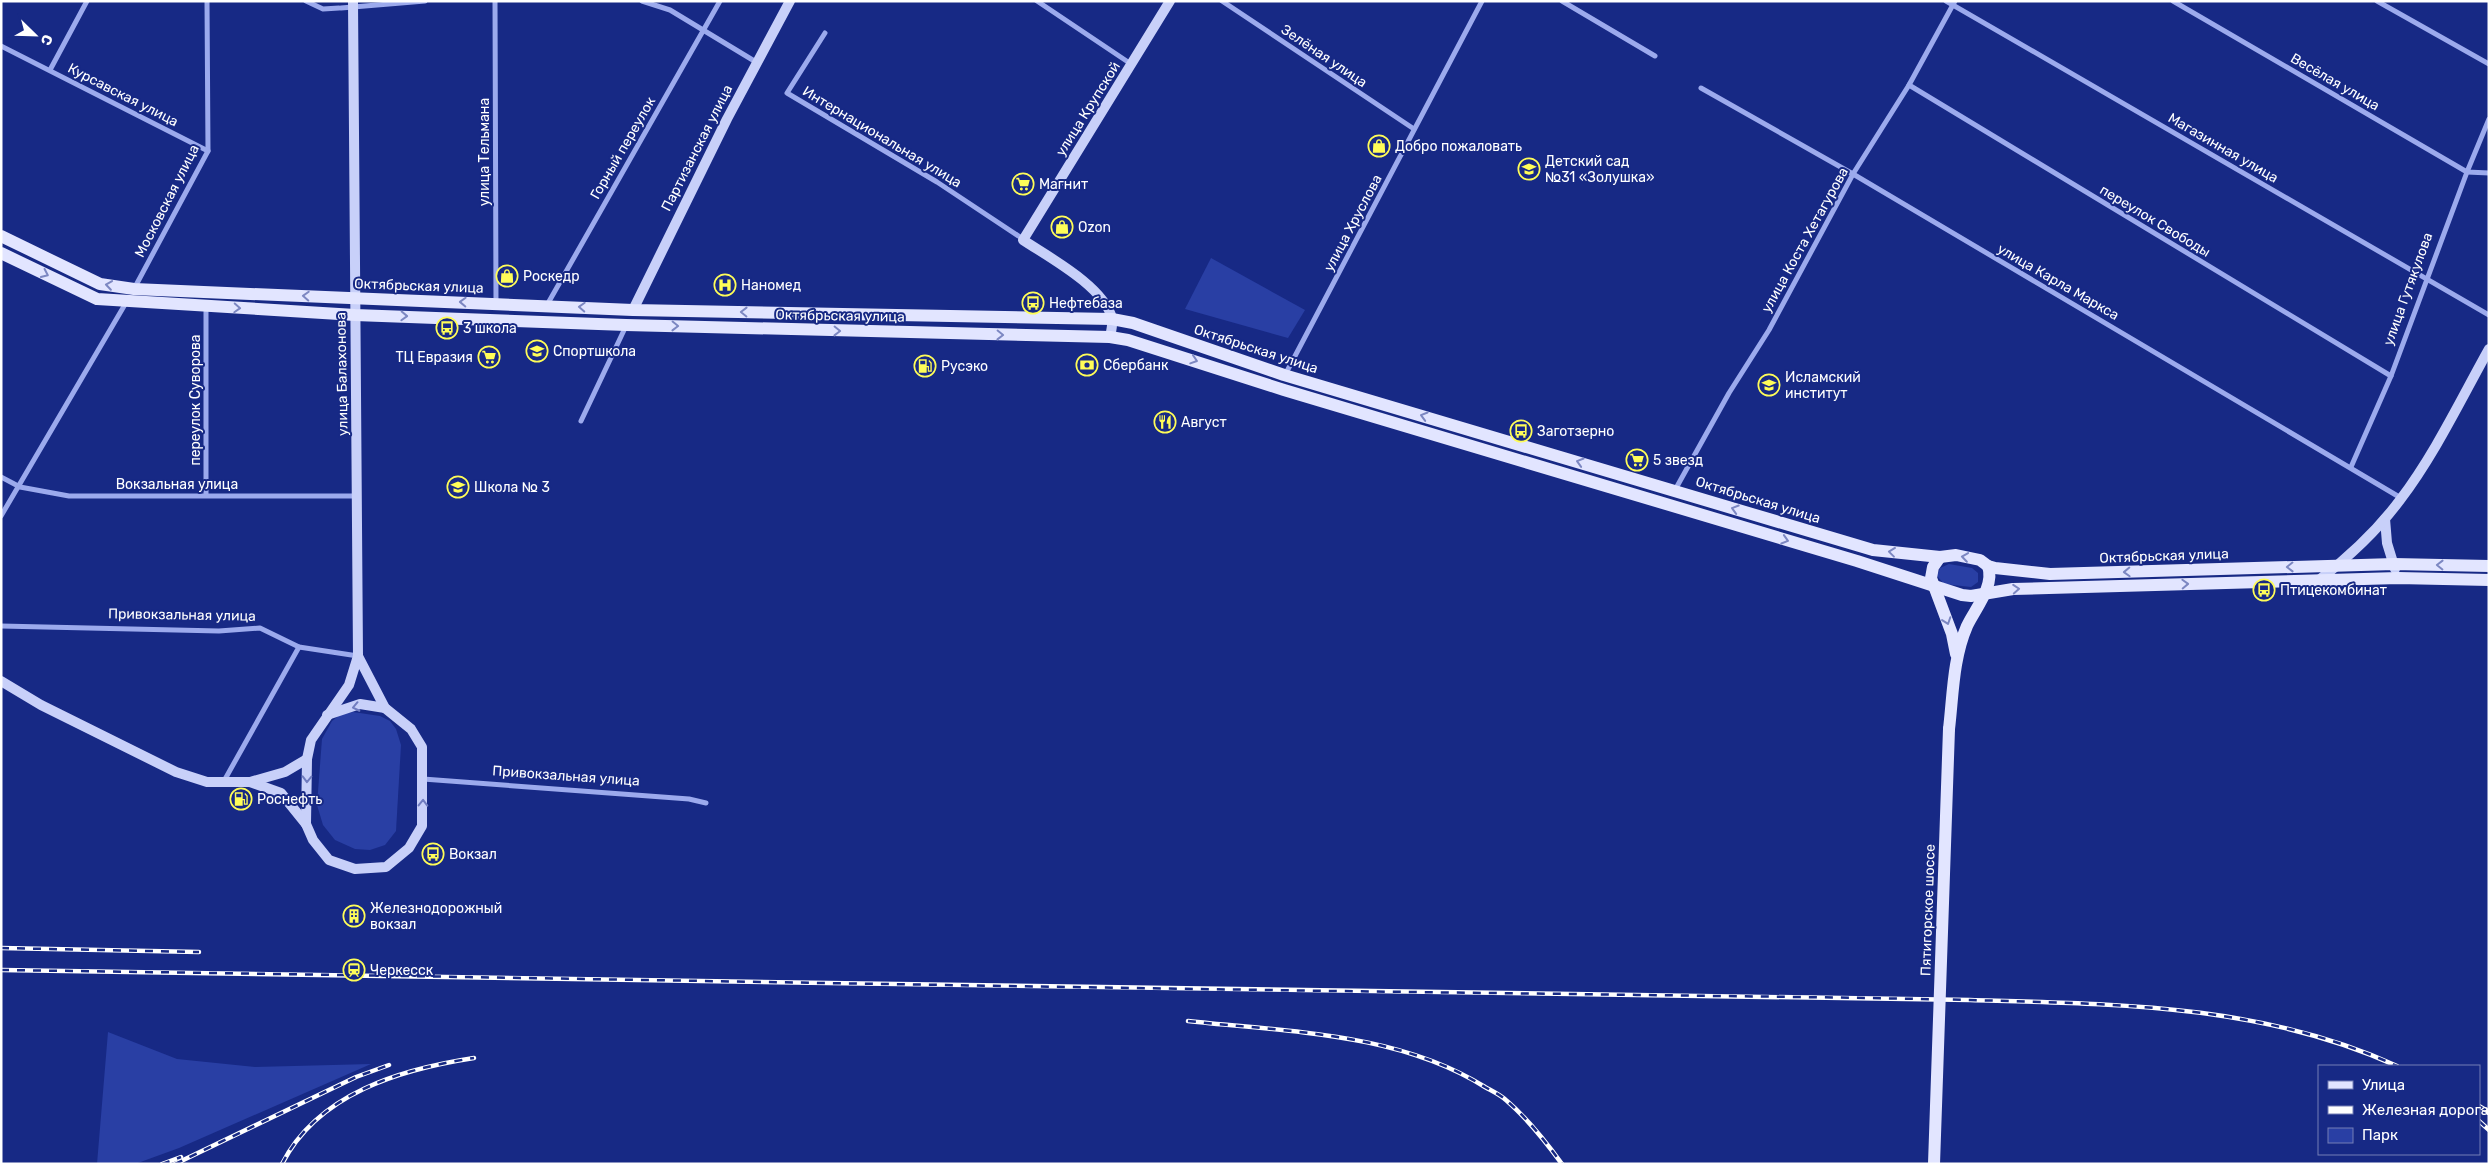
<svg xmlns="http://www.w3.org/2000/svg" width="2490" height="1165" font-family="Rubik,sans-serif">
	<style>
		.green { fill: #293fa4 }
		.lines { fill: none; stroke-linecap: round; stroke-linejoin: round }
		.street { stroke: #9caaed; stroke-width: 5 }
		.secondary { stroke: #c8d0f9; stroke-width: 10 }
		.primary { stroke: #e2e5ff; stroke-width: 12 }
		.rail-casing { stroke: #fff; stroke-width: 4.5 }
		.rail { stroke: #172985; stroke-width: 2.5; stroke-dasharray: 8; stroke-linecap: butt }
		.primary-bridge { stroke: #e2e5ff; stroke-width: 12 }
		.oneway { stroke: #7c87c2 }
		.oneway2 { stroke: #707cbf }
		.labels { text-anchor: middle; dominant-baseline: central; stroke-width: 4; stroke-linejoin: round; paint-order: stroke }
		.street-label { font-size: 14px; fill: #fff; stroke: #172985 }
		.poi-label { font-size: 14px; fill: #fff; stroke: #172985; text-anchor: start }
	</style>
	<rect width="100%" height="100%" fill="#172985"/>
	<g class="green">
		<path d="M1211,258L1305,310L1288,338L1185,309Z"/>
		<path d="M1949,564L1972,568L1978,573V582L1971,587L1944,584L1937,576L1940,568Z"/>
		<path d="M353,712L380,716L390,721L396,729L401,745L396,831L385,845L370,850L355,849L335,840L323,825L317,805L322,739L332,721L341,714Z"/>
		<path d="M108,1032L177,1059L255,1067L371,1064L179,1148L135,1164H97Z"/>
	</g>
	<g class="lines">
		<g class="street">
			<path d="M306,1L323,9L339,8"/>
			<path d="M495,1L496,303"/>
			<path d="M642,1L670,10L756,62"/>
			<path d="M1037,1L1131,64"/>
			<path d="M1222,1L1414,129"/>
			<path d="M1562,1L1655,56"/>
			<path d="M1946,1L2489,315"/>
			<path d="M2173,1L2467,172L2489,173"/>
			<path d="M2377,1L2489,64"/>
			<path d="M341,8L425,1"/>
			<path d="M825,33L787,93L937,182L1023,239"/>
			<path d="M1,46L208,151"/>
			<path d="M50,70L87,1"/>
			<path d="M1909,85L2391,376"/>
			<path d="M1701,88L1853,174L2401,498"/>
			<path d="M135,287L208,151L207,1"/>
			<path d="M547,305L720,1"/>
			<path d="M206,306V495"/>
			<path d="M1285,375L1482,1"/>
			<path d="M581,421L626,326"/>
			<path d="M2351,467L2391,376L2467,172L2489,119"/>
			<path d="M1,477L20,487L69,496H357"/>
			<path d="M1675,490L1729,393L1769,330L1853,174L1909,85L1955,1"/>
			<path d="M1,516L127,301"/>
			<path d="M1,626L219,631L260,628L299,647L358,656"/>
			<path d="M423,779L689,799L706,803"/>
			<path d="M224,781L299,647"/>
		</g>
		<g class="secondary">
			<path d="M353,1L358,656L349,685L311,740L307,759L306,824L313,840L329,860L355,869L386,867L409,848L422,826V747L411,729L385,708L358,656"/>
			<path d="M633,310L727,119L790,1"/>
			<path d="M1110,337C1111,332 1113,324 1112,318C1103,286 1050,258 1023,240L1170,1"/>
			<path d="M2385,519L2387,543L2395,569"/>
			<path d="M2319,580C2350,556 2377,531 2400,500C2435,454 2461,399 2489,349"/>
			<path d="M1,681L41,705L176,772L207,782H250L281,793L306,824"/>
			<path d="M327,715L360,704L385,708"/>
			<path d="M250,782L285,772L307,759"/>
		</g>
		<g class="primary">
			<path d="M1,236L100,284L134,289L633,310L1112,319L1133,323L1284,375L1873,550L1940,557L1956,555L1980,560L1988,566L1995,568L2050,574L2394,564L2489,566"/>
			<path d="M1,253L97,299L355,315L626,325L1110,337L1128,340L1284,390L1857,561L1962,595L1971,596L2013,589L2049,588L2398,578L2489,580"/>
			<path d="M1940,557L1933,567L1931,578L1952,634L1956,654"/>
			<path d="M1949,729C1953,695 1953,658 1967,626C1975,609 1995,586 1988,566"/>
		</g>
		<g class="rail-casing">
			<g id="rail">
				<path d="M1,948L199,952"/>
				<path d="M1,970C525,977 1048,988 1572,994C1705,996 1838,997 1970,1000C2115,1004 2262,1004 2397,1066"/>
				<path d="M1188,1021C1287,1032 1397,1032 1485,1087C1492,1091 1501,1095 1507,1101C1528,1119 1546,1142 1562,1164"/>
				<path d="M2479,1106L2489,1112"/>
				<path d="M2479,1121L2489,1130"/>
				<path d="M162,1164L181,1157"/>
				<path d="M175,1164L356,1077L389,1065"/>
				<path d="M282,1164C318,1093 402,1069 474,1058"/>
			</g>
		</g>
		<use href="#rail" class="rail"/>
		<path class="primary-bridge" d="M1934,1164L1949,729"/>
	</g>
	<defs><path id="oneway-chevron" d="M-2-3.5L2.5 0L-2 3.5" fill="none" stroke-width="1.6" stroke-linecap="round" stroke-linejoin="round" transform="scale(1.25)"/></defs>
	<g class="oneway">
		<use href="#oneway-chevron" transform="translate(45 274) rotate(25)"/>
		<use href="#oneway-chevron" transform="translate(109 285) rotate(-172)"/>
		<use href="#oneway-chevron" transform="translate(306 296) rotate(-177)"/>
		<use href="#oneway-chevron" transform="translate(463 302) rotate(-178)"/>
		<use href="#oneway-chevron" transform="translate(582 307) rotate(-177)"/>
		<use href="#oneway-chevron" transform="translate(237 308) rotate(3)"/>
		<use href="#oneway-chevron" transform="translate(744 312) rotate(-179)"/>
		<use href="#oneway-chevron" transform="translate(404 316) rotate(2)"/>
		<use href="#oneway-chevron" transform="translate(675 326) rotate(1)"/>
		<use href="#oneway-chevron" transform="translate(837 331) rotate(1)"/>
		<use href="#oneway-chevron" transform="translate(1000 335) rotate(1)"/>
		<use href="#oneway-chevron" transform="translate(1194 360) rotate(18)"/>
		<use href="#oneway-chevron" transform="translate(1424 416) rotate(-164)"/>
		<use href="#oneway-chevron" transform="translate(1580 462) rotate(-163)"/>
		<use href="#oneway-chevron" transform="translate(1735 509) rotate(-163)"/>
		<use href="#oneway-chevron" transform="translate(1785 540) rotate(17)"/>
		<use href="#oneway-chevron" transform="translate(1892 552) rotate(-173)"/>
		<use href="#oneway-chevron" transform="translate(1965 557) rotate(-172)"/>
		<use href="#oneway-chevron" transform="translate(2440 565) rotate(-179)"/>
		<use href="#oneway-chevron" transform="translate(2290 567) rotate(179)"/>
		<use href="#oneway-chevron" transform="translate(2127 572) rotate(178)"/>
		<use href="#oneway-chevron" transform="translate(2185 584) rotate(-2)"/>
		<use href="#oneway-chevron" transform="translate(2016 589) rotate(-4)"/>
		<use href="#oneway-chevron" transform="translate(1947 621) rotate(71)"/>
	</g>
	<g class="oneway2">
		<use href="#oneway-chevron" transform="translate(356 707) rotate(168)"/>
		<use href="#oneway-chevron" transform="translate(307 779) rotate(91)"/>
		<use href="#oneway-chevron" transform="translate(423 803) rotate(-89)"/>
	</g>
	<defs>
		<g id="shop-ring" transform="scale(1.125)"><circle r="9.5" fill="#172985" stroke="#fffd58" stroke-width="1.5"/><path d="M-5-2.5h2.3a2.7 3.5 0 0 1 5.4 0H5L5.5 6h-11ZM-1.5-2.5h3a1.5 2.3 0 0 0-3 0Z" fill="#fffd58"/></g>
		<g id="school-ring" transform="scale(1.125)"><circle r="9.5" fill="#172985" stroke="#fffd58" stroke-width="1.5"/><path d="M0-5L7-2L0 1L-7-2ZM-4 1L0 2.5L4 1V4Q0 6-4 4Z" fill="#fffd58"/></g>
		<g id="supermarket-ring" transform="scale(1.125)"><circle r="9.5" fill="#172985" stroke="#fffd58" stroke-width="1.5"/><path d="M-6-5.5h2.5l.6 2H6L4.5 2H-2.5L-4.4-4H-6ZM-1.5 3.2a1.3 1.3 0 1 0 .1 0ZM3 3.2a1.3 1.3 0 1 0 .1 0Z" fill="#fffd58"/></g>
		<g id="hospital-ring" transform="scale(1.125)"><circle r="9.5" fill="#172985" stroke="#fffd58" stroke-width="1.5"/><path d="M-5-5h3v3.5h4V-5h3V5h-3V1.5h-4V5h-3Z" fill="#fffd58"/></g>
		<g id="bus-ring" transform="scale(1.125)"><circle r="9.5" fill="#172985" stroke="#fffd58" stroke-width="1.5"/><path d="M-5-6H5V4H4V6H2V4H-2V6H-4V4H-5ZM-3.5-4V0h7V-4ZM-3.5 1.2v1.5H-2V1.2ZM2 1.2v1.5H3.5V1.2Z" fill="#fffd58"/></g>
		<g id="bank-ring" transform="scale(1.125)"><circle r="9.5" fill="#172985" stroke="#fffd58" stroke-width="1.5"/><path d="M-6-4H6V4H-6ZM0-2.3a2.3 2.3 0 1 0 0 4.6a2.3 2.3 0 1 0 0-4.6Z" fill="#fffd58"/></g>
		<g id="fuel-ring" transform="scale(1.125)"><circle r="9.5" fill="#172985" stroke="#fffd58" stroke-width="1.5"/><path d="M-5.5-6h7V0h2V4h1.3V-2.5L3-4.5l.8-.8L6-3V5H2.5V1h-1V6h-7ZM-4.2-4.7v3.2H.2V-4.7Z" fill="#fffd58"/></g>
		<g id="university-ring" transform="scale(1.125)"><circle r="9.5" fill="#172985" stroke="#fffd58" stroke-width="1.5"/><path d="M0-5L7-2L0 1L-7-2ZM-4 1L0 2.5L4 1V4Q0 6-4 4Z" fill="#fffd58"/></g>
		<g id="restaurant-ring" transform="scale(1.125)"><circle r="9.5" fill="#172985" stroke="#fffd58" stroke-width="1.5"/><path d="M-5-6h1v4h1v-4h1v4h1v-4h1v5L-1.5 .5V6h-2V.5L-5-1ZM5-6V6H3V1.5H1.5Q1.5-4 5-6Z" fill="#fffd58"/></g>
		<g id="building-ring" transform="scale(1.125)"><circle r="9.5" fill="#172985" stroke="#fffd58" stroke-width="1.5"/><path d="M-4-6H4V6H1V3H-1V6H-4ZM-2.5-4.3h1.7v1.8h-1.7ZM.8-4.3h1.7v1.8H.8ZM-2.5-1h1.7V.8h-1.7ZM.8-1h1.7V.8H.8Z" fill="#fffd58"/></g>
		<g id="station-ring" transform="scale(1.125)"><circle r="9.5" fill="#172985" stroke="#fffd58" stroke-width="1.5"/><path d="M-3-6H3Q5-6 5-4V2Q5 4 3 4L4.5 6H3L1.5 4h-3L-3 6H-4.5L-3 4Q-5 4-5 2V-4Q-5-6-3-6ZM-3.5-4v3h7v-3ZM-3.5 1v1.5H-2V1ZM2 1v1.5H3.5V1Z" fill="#fffd58"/></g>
	</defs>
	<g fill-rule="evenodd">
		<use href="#shop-ring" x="1379" y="146"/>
		<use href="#school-ring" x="1529" y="169"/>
		<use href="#supermarket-ring" x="1023" y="184"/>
		<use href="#shop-ring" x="1062" y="227"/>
		<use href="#shop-ring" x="507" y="276"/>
		<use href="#hospital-ring" x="725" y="285"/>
		<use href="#bus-ring" x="1033" y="303"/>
		<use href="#bus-ring" x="447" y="328"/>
		<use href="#school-ring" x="537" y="351"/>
		<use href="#supermarket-ring" x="489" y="357"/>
		<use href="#bank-ring" x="1087" y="365"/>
		<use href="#fuel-ring" x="925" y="366"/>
		<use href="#university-ring" x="1769" y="385"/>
		<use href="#restaurant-ring" x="1165" y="422"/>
		<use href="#bus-ring" x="1521" y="431"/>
		<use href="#supermarket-ring" x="1637" y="460"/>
		<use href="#school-ring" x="458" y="487"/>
		<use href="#bus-ring" x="2264" y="590"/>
		<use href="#fuel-ring" x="241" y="799"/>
		<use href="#bus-ring" x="433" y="854"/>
		<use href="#building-ring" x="354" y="916"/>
		<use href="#station-ring" x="354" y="970"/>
	</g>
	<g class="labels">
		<g class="street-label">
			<text transform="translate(1324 56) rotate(34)">Зелёная улица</text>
			<text transform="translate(2335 82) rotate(30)">Весёлая улица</text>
			<text transform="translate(123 95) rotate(27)">Курсавская улица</text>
			<text transform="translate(1088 109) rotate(-58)">улица Крупской</text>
			<text transform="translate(882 137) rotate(31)">Интернациональная улица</text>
			<text transform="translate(623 148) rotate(-60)">Горный переулок</text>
			<text transform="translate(697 148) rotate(-63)">Партизанская улица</text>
			<text transform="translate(2223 148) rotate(30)">Магазинная улица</text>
			<text transform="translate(484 152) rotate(-90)">улица Тельмана</text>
			<text transform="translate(167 201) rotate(-63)">Московская улица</text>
			<text transform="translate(2155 221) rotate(31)">переулок Свободы</text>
			<text transform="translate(1353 223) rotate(-62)">улица Хруслова</text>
			<text transform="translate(1805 240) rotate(-61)">улица Коста Хетагурова</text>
			<text transform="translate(2058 282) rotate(30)">улица Карла Маркса</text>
			<text transform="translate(419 286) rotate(2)">Октябрьская улица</text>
			<text transform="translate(2408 289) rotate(-70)">улица Гутякулова</text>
			<text transform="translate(840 316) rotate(1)">Октябрьская улица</text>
			<text transform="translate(1256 349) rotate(18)">Октябрьская улица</text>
			<text transform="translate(342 374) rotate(-91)">улица Балахонова</text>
			<text transform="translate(195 400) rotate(-90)">переулок Суворова</text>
			<text x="177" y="484">Вокзальная улица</text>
			<text transform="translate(1758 500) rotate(17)">Октябрьская улица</text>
			<text transform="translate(2164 556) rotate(-2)">Октябрьская улица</text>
			<text transform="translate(182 615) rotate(1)">Привокзальная улица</text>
			<text transform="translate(566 776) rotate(4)">Привокзальная улица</text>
			<text transform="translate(1928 910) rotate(-88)">Пятигорское шоссе</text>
		</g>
		<g class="poi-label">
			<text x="1395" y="146">Добро пожаловать</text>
			<text x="1545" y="161">Детский сад<tspan x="1545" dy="16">№31 «Золушка»</tspan></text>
			<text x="1039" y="184">Магнит</text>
			<text x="1078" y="227">Ozon</text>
			<text x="523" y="276">Роскедр</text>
			<text x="741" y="285">Наномед</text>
			<text x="1049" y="303">Нефтебаза</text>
			<text x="463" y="328">3 школа</text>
			<text x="553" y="351">Спортшкола</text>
			<text x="473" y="357" text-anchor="end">ТЦ Евразия</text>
			<text x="1103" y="365">Сбербанк</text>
			<text x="941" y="366">Русэко</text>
			<text x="1785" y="377">Исламский<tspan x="1785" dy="16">институт</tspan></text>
			<text x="1181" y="422">Август</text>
			<text x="1537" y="431">Заготзерно</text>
			<text x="1653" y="460">5 звезд</text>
			<text x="474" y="487">Школа № 3</text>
			<text x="2280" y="590">Птицекомбинат</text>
			<text x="257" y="799">Роснефть</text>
			<text x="449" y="854">Вокзал</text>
			<text x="370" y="908">Железнодорожный<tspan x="370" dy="16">вокзал</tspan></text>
			<text x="370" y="970">Черкесск</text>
		</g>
	</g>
	<rect width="2490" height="1165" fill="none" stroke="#ffffff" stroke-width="5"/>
	<rect x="2318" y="1065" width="162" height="90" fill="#172985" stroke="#747fb6"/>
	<rect x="2328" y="1081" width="25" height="8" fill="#e2e5ff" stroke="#747fb6"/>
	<text x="2362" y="1090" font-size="15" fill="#ffffff">Улица</text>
	<rect x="2328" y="1106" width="25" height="8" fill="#ffffff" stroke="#747fb6"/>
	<text x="2362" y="1115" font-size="15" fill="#ffffff">Железная дорога</text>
	<rect x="2328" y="1128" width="25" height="15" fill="#293fa4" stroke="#747fb6"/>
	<text x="2362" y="1140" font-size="15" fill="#ffffff">Парк</text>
	<g transform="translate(35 35) rotate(113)" stroke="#172985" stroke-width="4" paint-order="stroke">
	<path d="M0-4L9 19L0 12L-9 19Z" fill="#ffffff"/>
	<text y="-8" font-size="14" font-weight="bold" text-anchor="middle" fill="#ffffff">С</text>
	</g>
</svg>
